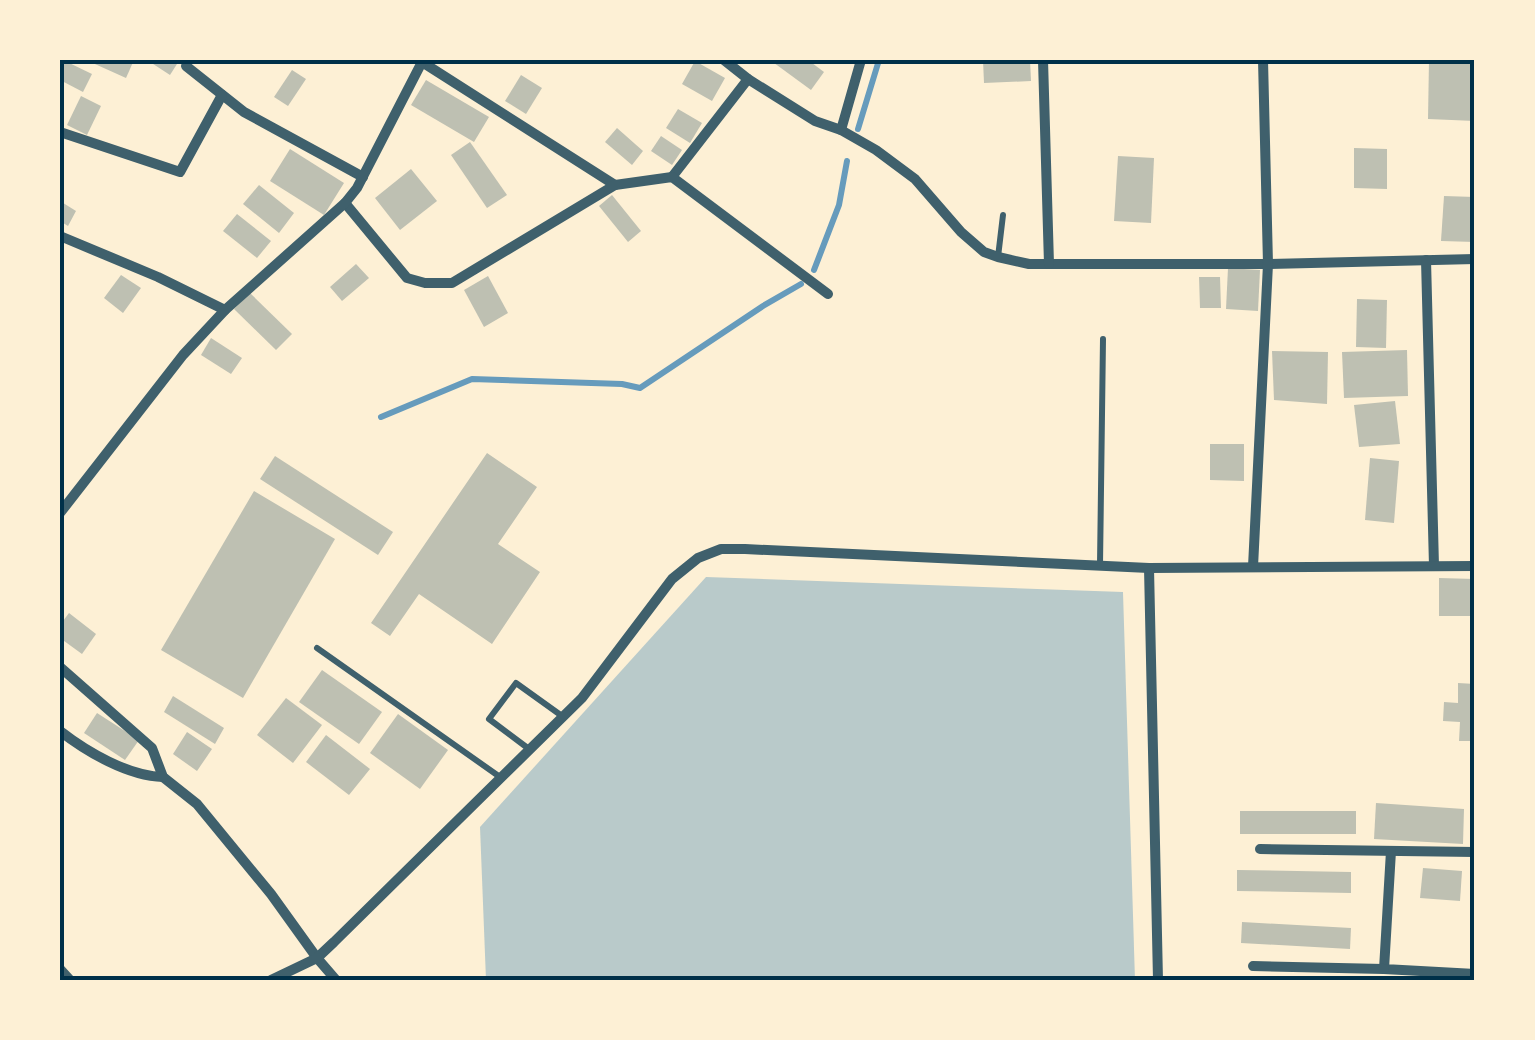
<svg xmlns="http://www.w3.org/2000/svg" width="1535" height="1040" font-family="'Noto Sans',sans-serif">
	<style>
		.green { fill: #b9caca }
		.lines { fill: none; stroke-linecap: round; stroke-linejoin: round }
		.stream { stroke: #669bbc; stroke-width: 6 }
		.building { fill: #bec0b2 }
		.service { stroke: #3f606c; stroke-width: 6 }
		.minor { stroke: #3f606c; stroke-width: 10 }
		.neatline { fill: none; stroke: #003049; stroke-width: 4 }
	</style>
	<rect width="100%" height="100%" fill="#fdf0d5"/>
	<path class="green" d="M706,577L1123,592L1135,980H486L480,827Z"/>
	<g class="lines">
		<g class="stream">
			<path d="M858,129L879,60"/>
			<path d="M814,270L839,205L847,161"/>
			<path d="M381,417L472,379L622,384L640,388L763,306L801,284"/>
		</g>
	</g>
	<g class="building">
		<path d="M63,60L92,74L83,92L60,80V65Z"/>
		<path d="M86,60H134L126,78Z"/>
		<path d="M147,60H171L177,64L170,75Z"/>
		<path d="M770,60H808L824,72L811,90Z"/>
		<path d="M983,60H1030L1031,81L984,83Z"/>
		<path d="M1429,60H1475V121L1428,119Z"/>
		<path d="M695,61L725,78L712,101L682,84Z"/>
		<path d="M292,70L306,79L288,106L274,97Z"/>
		<path d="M521,75L542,88L526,114L505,101Z"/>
		<path d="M426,80L489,117L474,142L411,105Z"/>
		<path d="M81,96L101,106L87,135L67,125Z"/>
		<path d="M678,109L702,123L690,143L666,128Z"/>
		<path d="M617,128L643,151L632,165L605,142Z"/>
		<path d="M661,136L682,150L672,165L651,151Z"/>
		<path d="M470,142L507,195L487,208L451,155Z"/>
		<path d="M1354,148L1387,149V189L1354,188Z"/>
		<path d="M290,149L344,183L324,215L270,181Z"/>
		<path d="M1118,156L1154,158L1151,223L1114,221Z"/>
		<path d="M411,169L437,201L400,230L375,198Z"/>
		<path d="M259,185L294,213L279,233L243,204Z"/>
		<path d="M612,195L641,231L628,242L599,206Z"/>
		<path d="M1444,196L1475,197V242L1441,241Z"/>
		<path d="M60,201L76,211L68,226L60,221Z"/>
		<path d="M237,214L271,241L257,258L223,231Z"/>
		<path d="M356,264L369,278L342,301L330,287Z"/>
		<path d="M1228,268L1260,270L1258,311L1226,309Z"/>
		<path d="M121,275L141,288L123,313L104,298Z"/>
		<path d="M488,276L508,313L484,327L464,290Z"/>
		<path d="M1199,277H1220L1221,308H1200Z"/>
		<path d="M250,293L292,334L276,350L234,309Z"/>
		<path d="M1357,299L1387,300L1386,348L1356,347Z"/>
		<path d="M211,338L242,358L231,374L201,355Z"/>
		<path d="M1407,350L1408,396L1344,398L1342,352Z"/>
		<path d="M1272,351L1328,352L1327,404L1274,400Z"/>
		<path d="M1395,401L1400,444L1359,447L1354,405Z"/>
		<path d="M1210,444H1244V481L1210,480Z"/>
		<path d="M487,453L537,487L498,544L540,572L492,644L419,594L390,636L371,623Z"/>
		<path d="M275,456L393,532L378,555L260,479Z"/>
		<path d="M1370,458L1399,461L1394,523L1365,520Z"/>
		<path d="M254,491L335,539L243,698L161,650Z"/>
		<path d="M1439,578L1475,579V616H1439Z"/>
		<path d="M69,613L96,634L82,654L60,638V625Z"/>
		<path d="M322,670L382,712L359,744L299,702Z"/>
		<path d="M1458,683L1475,684V741H1459L1460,722L1443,721L1444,702L1458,703Z"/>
		<path d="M173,696L224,728L215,744L164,712Z"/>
		<path d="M286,698L322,725L293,763L257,735Z"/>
		<path d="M97,713L139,740L125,760L84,733Z"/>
		<path d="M398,714L448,750L420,789L370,753Z"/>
		<path d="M187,732L212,749L197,771L173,754Z"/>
		<path d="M326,735L370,769L349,795L306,762Z"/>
		<path d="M1376,803L1464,809L1463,844L1374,839Z"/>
		<rect x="1240" y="811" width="116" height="23"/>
		<path d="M1423,868L1462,871L1460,901L1420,898Z"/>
		<path d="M1237,870L1351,872V893L1237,891Z"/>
		<path d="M1242,922L1351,928L1350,949L1241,943Z"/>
	</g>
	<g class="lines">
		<g class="service">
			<path d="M998,257L1003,215"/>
			<path d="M1100,565L1103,339"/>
			<path d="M317,648L500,777"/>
			<path d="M529,749L489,719L516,683L562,716"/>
		</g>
		<g class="minor">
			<path d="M724,60L748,79L815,121L841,130L876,150L915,179L961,232L984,252L998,257L1029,264H1268L1475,259"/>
			<path d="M1043,60L1049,264"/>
			<path d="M422,62L615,185"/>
			<path d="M186,66L244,112L363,177"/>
			<path d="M841,130L861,60"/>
			<path d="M60,132L180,172L222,95"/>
			<path d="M672,177L748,79"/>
			<path d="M345,203L407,278L425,283H452L615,185L672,177L828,294"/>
			<path d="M60,236L158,277L225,310"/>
			<path d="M1426,260L1434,566"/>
			<path d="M60,513L183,355L225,310L345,203L357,188L423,60"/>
			<path d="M1253,567L1268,264L1263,60"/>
			<path d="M1149,568L1158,980"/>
			<path d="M60,667L152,748L163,777L197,804L271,894L317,958L336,980"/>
			<path d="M60,731C87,752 128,776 163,777"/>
			<path d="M1260,849L1475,852"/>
			<path d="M1391,851L1384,969L1475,974"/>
			<path d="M1253,966L1384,969"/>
			<path d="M60,969L70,980"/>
			<path d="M271,980L317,958L334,942L582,698L672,579L698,558L721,549H745L1149,568L1475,566"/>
		</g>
	</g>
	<rect width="1535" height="1040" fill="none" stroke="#fdf0d5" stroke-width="125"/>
	<rect x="62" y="62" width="1410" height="916" class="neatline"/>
</svg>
